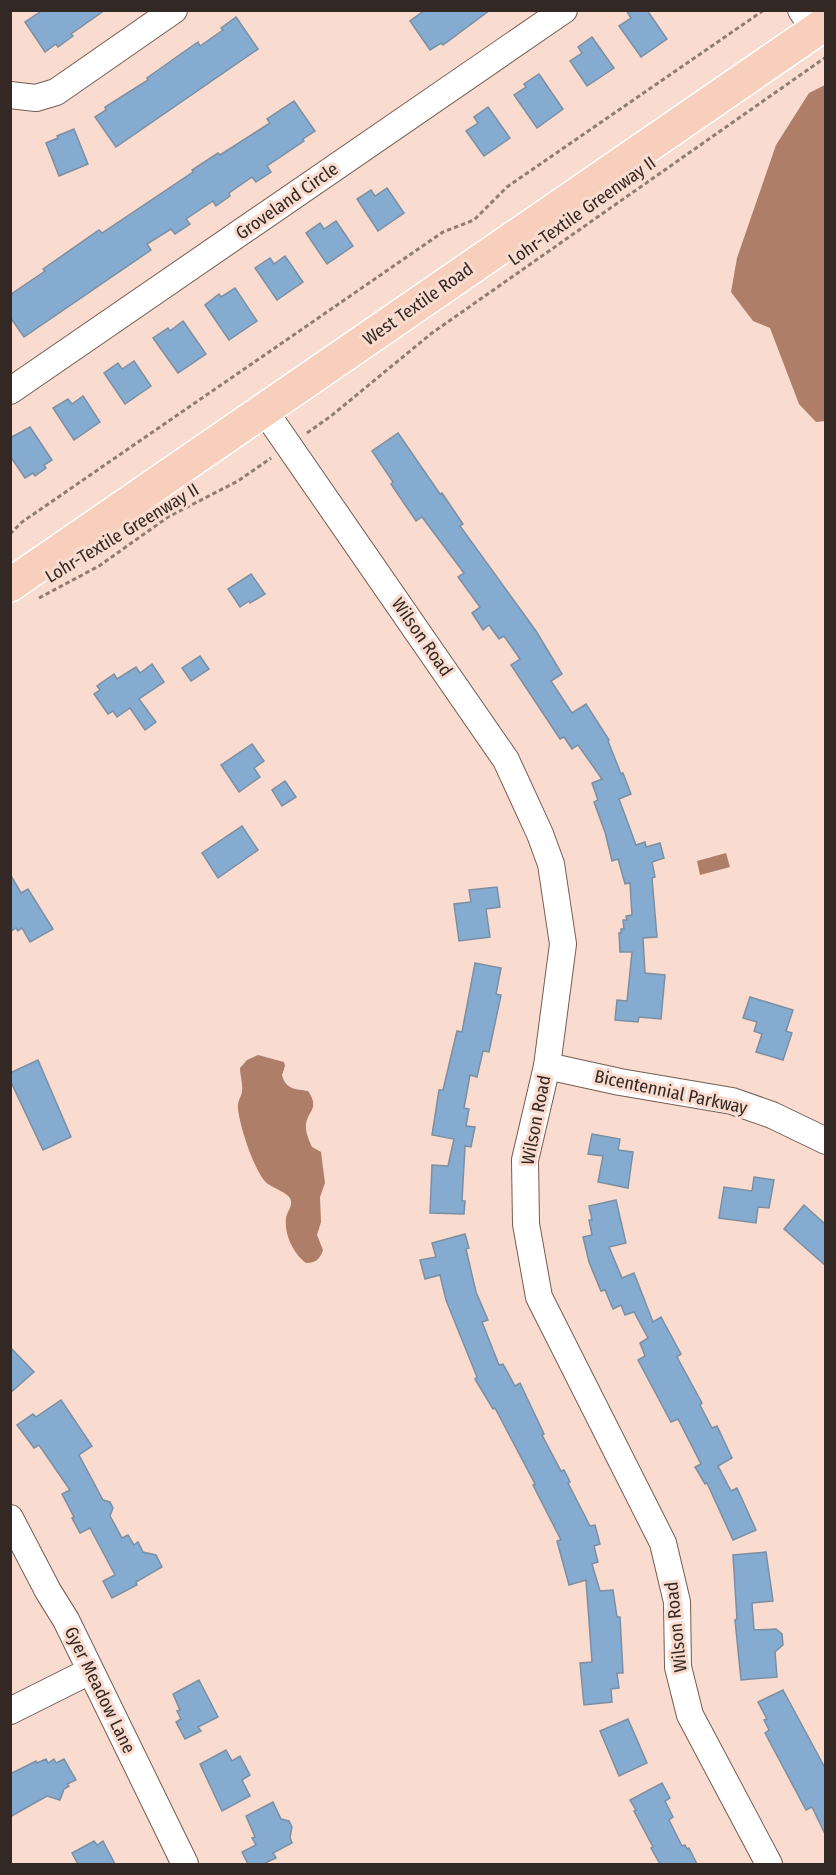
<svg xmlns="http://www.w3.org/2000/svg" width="836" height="1875" font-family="'Fira Sans Condensed',sans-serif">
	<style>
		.water { fill: #ae7e68 }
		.building { fill: #85abd0; stroke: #7c8fa2; stroke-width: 1.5 }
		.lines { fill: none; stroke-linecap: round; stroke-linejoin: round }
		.minor-casing { stroke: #755c51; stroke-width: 28 }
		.major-casing { stroke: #fff; stroke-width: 36 }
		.path { stroke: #8f7c73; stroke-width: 3; stroke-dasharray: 4.5 3; stroke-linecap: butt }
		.minor { stroke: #fff; stroke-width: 26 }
		.major { stroke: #f8cfbc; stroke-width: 33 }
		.labels { text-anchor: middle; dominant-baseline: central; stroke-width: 6; stroke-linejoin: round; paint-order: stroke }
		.street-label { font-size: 18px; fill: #332823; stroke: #f9dccf }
	</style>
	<rect width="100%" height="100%" fill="#f9dccf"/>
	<g class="water">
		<path d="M825,85L826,421L816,422L799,404L770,328L753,321L731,292L737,258L776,145L809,93Z"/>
		<path d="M726,853L730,867L700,875L697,861Z"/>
		<path d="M258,1055L284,1062L285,1066L282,1075C286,1090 296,1089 308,1091C320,1109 308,1110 306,1124C305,1131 309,1141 312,1147L321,1152L325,1183L320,1197L321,1222L317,1235L323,1250C320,1259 316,1263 306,1263C294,1254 284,1235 286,1218C287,1212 292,1207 291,1201C289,1191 270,1189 263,1179C252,1163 240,1127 238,1109C237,1101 241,1098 242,1091C243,1083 240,1076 240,1068L247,1060Z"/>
	</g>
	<g class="building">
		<path d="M43,10H105L71,34L73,36L58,47L56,44L45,52L25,22Z"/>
		<path d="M425,10H490L443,45L441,43L430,50L410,21Z"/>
		<path d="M626,10H647L667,39L641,57L619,26L631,18Z"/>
		<path d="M236,17L258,49L116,147L95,117L106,110L105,107L148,80L147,78L185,51L198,42L200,46L223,30L221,28Z"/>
		<path d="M592,37L614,68L587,86L570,61L582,53L578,47Z"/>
		<path d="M539,74L563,109L537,128L514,95L526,87L524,84Z"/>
		<path d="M294,101L315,131L303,139L304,141L267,166L271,172L256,182L252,177L229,193L230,196L216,206L213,201L186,219L190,224L175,234L171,229L147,244L151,250L24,337L10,317V295L45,271L43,269L99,230L102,233L193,172L192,170L218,153L220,155L270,123L267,119Z"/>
		<path d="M488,107L510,138L484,156L466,131L478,123L474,117Z"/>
		<path d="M74,129L88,164L59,176L46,143L58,138L57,136Z"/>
		<path d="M387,188L404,213L378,231L357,199L371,190L375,196Z"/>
		<path d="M336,221L353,246L327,264L306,233L320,223L324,229Z"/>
		<path d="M285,256L303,282L277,300L255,268L270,258L274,264Z"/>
		<path d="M235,288L257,321L229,340L205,305L219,294L221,297Z"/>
		<path d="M183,321L206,354L178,373L153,338L168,328L170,331Z"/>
		<path d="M134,361L151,386L125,404L104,373L118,363L122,369Z"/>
		<path d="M83,396L100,422L74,440L53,408L68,399L72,404Z"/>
		<path d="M30,427L52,460L44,465L46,468L35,476L33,473L25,478L10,456V438Z"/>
		<path d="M398,433L440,494L442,493L463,524L460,526L536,631L562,674L551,681L572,713L586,704L609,740L608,741L621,774L623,773L631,794L619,799L636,845L645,842L646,847L660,843L664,858L652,862L655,877L652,878L657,937L643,938L645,973L665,975L661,1019L639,1017L638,1022L615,1020L617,1000L627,1001L632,952H620L619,933H621V929H624L623,920H627L626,916L632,915L630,883L625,884L618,859L612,861L605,832L594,802L598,800L592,783L602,779L578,745L572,749L564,737L560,739L511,665L520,659L504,636L499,639L489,625L483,630L472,613L480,607L458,577L464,573L422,517L416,521L391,484L393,482L372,451Z"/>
		<path d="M251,574L265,594L250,603L249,601L240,607L228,589Z"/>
		<path d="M200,656L209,669L191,681L182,668Z"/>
		<path d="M152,664L164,682L139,699L156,722L145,730L130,708L117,717L113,711L108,714L94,694L100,690L97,686L114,674L117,679L136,667L140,673Z"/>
		<path d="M252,744L264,761L254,768L260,777L239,792L221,765Z"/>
		<path d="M285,781L296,797L282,806L272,790Z"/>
		<path d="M242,826L258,850L218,878L202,853Z"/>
		<path d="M10,874L21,893L28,889L53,929L30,942L22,928L18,931L16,928L10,932Z"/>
		<path d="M497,887L500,907L486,909L490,937L459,941L454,904L471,902L469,890Z"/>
		<path d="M475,963L501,968L496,994L501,995L489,1052L483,1051L477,1077L470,1075L464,1108L469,1109L466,1126L475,1127L471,1147L465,1146L462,1201H465L464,1214L430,1213L432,1165L448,1166L454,1139L432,1135L439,1090H443L457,1031L462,1032Z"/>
		<path d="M750,997L793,1010L786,1031L792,1033L783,1060L756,1052L762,1034L754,1031L757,1022L743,1018Z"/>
		<path d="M38,1060L71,1137L43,1150L10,1080V1073Z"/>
		<path d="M592,1134L620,1139L618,1150L633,1152L628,1188L598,1182L603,1156L588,1154Z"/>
		<path d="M754,1177L774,1180L769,1208L758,1207L756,1223L719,1218L724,1187L752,1191Z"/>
		<path d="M616,1200L626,1243L609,1247L622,1278L634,1273L653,1322L661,1317L681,1354L677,1357L702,1403L700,1405L712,1428L717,1426L732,1458L718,1466L731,1491L737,1488L756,1530L733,1540L707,1483L705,1484L695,1467L701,1464L678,1419L671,1422L638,1360L645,1356L640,1343L648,1338L634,1312L625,1315L621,1305L613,1309L605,1290L601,1291L589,1262L583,1237L592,1235L589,1220H592L589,1206Z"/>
		<path d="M804,1205L825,1224V1265L784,1229Z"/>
		<path d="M465,1234L469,1248L466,1249L476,1292L488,1320L482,1322L499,1365L503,1364L515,1386L520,1383L544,1434L542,1435L561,1471L564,1470L570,1482L568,1483L590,1526L595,1525L600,1544L594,1546L598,1562L592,1564L600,1591L613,1590L617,1617H620L623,1673H617L619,1688L611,1689L612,1702L584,1705L580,1663L592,1662L586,1580L569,1585L557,1541L561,1540L533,1485L535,1484L495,1408L493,1409L475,1379L477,1377L446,1300L440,1275L425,1279L420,1260L436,1257L432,1243Z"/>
		<path d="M10,1347L34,1372L10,1393Z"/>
		<path d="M61,1400L92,1446L79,1455L103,1500L110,1502L113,1508L110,1516L122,1538L128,1535L134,1545L138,1542L143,1552L156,1555L162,1567L136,1582L137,1585L112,1598L103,1581L115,1575L90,1528L80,1533L72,1518L74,1517L62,1494L70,1490L39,1445L34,1448L17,1425L33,1414L36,1417Z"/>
		<path d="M766,1552L773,1601L752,1603L754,1630L776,1629L782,1634L783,1645L775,1652L777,1677L741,1680L735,1620L737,1619L733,1555Z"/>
		<path d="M199,1680L218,1717L198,1727L201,1731L185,1739L176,1722L181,1719L177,1711L180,1710L173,1694Z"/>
		<path d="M783,1690L825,1768V1834L812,1807L806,1810L765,1733L769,1730L764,1720L767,1719L758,1702Z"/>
		<path d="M628,1719L647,1763L619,1776L600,1731Z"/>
		<path d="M226,1750L232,1761L240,1756L250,1775L242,1780L250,1796L222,1811L200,1764Z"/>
		<path d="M46,1759L48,1763L54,1759L56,1763L64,1759L76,1780L67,1784L69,1786L64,1789L60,1800L47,1796L10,1817V1774L36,1761L37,1763Z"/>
		<path d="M662,1783L670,1798L665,1801L673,1817L669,1820L682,1846L685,1845L687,1849L689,1848L697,1864H660L651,1848L653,1847L634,1811L636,1810L630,1800Z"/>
		<path d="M273,1802L281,1819L289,1821L292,1827L290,1837L292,1843L273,1853L276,1858L263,1864H248L242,1852L256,1845L252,1838L255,1837L246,1816Z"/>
		<path d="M94,1841L97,1845L103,1841L115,1864H78L72,1853Z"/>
	</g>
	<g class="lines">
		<g class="minor-casing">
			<g id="minor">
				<path d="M801,10L815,31"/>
				<path d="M10,95L36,98L56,92L174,10"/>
				<path d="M10,391L564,10"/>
				<path d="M264,410L506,760L540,834L551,864L563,944L547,1066L525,1160L526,1224L539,1297L663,1543L677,1602L678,1667L690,1715L769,1864"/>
				<path d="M547,1066L620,1082L732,1101L772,1115L826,1141"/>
				<path d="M10,1518L48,1591L66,1620L185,1864"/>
				<path d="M10,1711L90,1671"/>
			</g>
		</g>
		<g class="major-casing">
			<path id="major" d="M10,585L826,23"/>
		</g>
		<g class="path">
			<path d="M307,433L331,416L432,333L826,57"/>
			<path d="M10,534L22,522L41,509L443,232L474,220L507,187L764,10"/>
			<path d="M39,598L99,566L168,517L238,481L271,458"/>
		</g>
		<use href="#minor" class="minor"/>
		<use href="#major" class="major"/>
	</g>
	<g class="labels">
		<g class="street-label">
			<text transform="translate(287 201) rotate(-35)">Groveland Circle</text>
			<text transform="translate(582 211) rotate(-35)">Lohr-Textile Greenway II</text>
			<text transform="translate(418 304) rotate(-35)">West Textile Road</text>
			<text transform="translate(122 533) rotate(-31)">Lohr-Textile Greenway II</text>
			<text transform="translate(422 637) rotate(55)">Wilson Road</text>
			<text transform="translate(671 1092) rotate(12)">Bicentennial Parkway</text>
			<text transform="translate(536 1120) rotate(-79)">Wilson Road</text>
			<text transform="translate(676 1627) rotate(-96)">Wilson Road</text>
			<text transform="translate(100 1690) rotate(64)">Gyer Meadow Lane</text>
		</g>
	</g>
	<rect width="836" height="1875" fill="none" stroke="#332823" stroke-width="24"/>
</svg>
